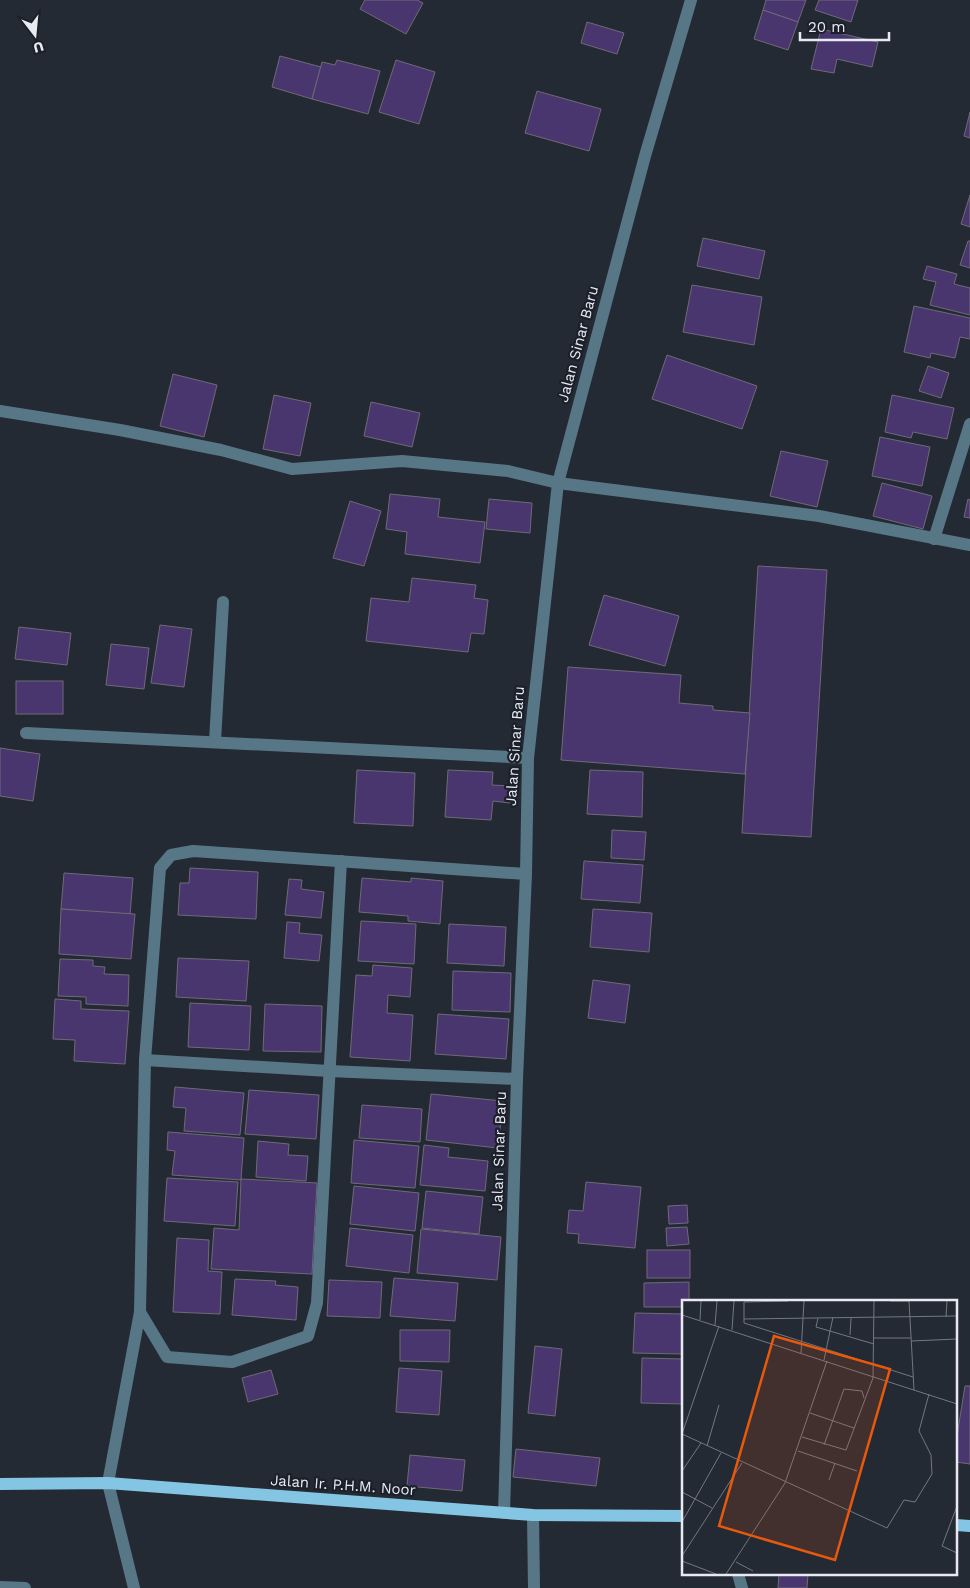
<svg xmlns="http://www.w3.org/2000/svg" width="970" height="1588" font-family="'Work Sans',sans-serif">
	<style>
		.building { fill: #4a366e; stroke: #6e6a77 }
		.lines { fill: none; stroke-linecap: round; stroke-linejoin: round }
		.minor { stroke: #587786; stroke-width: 12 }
		.major { stroke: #83c5e3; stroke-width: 12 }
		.labels { text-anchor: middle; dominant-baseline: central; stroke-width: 4.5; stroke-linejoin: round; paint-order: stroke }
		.street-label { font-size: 15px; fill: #e7eaf1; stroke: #1b202a }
		.inset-road { fill: none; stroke: #727780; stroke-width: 1 }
		.view { fill: #e8590c; fill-opacity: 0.15; stroke: #e8590c; stroke-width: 2.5 }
		.inset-edge { fill: none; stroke: #e7eaf1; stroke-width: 2.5 }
	</style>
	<rect width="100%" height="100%" fill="#242a34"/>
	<g class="building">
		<path d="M365,0H417L423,3L406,34L360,9Z"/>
		<path d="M766,0H806L798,22L763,10Z"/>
		<path d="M819,0H858L851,22L815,10Z"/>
		<path d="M763,10L798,22L788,50L754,39Z"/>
		<path d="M587,22L624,33L617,54L581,43Z"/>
		<path d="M821,29L878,42L872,67L837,59L834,73L811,69Z"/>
		<path d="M280,56L321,67L312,99L272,87Z"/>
		<path d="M337,60L380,71L368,114L312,99L322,62L335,65Z"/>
		<path d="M396,60L435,72L419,124L379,112Z"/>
		<path d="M537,91L601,109L589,151L525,133Z"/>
		<path d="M970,112V138L964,136Z"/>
		<path d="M970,195V227L961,224Z"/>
		<path d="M703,238L765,251L759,279L697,266Z"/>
		<path d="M968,241H970V268L960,265Z"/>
		<path d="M927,266L957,274L954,284L970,288V315L930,305L936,282L923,279Z"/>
		<path d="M692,285L762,297L754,345L683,332Z"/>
		<path d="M914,306L970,318V339L960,337L955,358L931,353L930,358L904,352Z"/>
		<path d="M667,355L757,386L742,429L652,399Z"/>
		<path d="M928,366L949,373L941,398L919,391Z"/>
		<path d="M173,374L217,385L204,437L160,426Z"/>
		<path d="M274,395L311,403L300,456L263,449Z"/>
		<path d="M892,395L954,408L947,439L913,432L911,438L885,432Z"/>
		<path d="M371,402L420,413L412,447L364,436Z"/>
		<path d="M880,437L930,447L922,486L872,476Z"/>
		<path d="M781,451L828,461L817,507L770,496Z"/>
		<path d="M882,483L932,496L923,529L873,516Z"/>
		<path d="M390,494L440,499L438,517L485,522L480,563L405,554L407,532L386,529Z"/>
		<path d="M489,499L532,503L530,533L486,529Z"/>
		<path d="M968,499L970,500V518L964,517Z"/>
		<path d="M350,501L381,511L364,566L333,558Z"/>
		<path d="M758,566L827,570L811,837L742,833Z"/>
		<path d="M412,578L476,585L474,598L488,600L484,634L471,633L468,652L366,641L371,598L409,602Z"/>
		<path d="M604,595L679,616L665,666L589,645Z"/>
		<path d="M160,625L192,629L184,687L151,683Z"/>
		<path d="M19,627L71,633L67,665L15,659Z"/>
		<path d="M111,644L149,648L144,689L106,685Z"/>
		<path d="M568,667L681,675L679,703L713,706V710L750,713L745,774L561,760Z"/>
		<rect x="16" y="681" width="47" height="33"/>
		<path d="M0,748L40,754L33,801L0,796Z"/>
		<path d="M357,770L415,773L413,826L354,823Z"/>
		<path d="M448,770L493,772L492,785L511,786L510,803L493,801L491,820L445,817Z"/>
		<path d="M590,770L643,772L642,817L587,814Z"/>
		<path d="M612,830L646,832L644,860L611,858Z"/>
		<path d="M584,861L643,865L640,903L581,899Z"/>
		<path d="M190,868L258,872L256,919L178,915L180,883H189Z"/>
		<path d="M64,873L133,878L130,915L61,909Z"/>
		<path d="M362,878L411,882V878L443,881L440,924L408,921V916L359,912Z"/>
		<path d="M289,879L302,880L301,889L324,892L321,918L285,915Z"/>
		<path d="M61,909L135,914L131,959L59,954Z"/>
		<path d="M593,909L652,913L649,952L590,947Z"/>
		<path d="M361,921L416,924L414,964L358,961Z"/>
		<path d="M287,922L300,923L299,933L322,935L319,961L284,958Z"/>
		<path d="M449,924L506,927L504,966L447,963Z"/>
		<path d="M178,958L249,961L246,1001L176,997Z"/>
		<path d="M60,959L93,960V966L105,967L104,974L129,975L128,1006L86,1004V997L58,996Z"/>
		<path d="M373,965L412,968L410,997L388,995L387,1013L413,1015L410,1061L350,1057L356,975L372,976Z"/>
		<path d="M453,971L511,973L510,1012L452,1010Z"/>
		<path d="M593,980L630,985L625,1023L588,1018Z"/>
		<path d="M55,999L81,1001V1009L129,1011L125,1064L74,1061L75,1040L53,1039Z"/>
		<path d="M190,1003L251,1006L249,1050L188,1047Z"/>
		<path d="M265,1004L322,1006L321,1052L263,1051Z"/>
		<path d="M438,1014L509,1019L506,1059L435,1054Z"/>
		<path d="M175,1087L244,1093L240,1135L184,1131L186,1108L173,1107Z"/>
		<path d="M249,1090L319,1095L316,1139L245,1134Z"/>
		<path d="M431,1094L503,1101L498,1148L426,1140Z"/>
		<path d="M362,1105L422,1109L420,1142L359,1138Z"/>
		<path d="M168,1132L244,1138L241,1180L172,1175L175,1151L167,1150Z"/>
		<path d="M354,1140L419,1146L415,1188L351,1183Z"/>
		<path d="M258,1141L289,1144L288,1155L308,1156L306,1181L256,1177Z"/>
		<path d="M424,1145L449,1148L448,1157L488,1161L485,1191L420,1185Z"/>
		<path d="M167,1178L238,1182L235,1226L164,1221Z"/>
		<path d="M241,1179L317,1183L312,1274L211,1269L214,1228L239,1230Z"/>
		<path d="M586,1182L641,1187L635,1248L578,1243L579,1234L567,1233L569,1210L583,1211Z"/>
		<path d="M354,1186L419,1193L415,1231L350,1224Z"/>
		<path d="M426,1191L483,1197L479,1234L422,1228Z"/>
		<path d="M687,1205L688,1223L669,1224L668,1206Z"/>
		<path d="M687,1227L689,1244L667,1246L666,1228Z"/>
		<path d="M350,1228L413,1235L409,1273L346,1266Z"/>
		<path d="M421,1229L501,1237L497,1280L417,1273Z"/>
		<path d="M177,1238L209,1240L208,1271L222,1272L220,1314L173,1312Z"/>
		<rect x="647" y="1250" width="43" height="28"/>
		<path d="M394,1278L458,1283L455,1321L390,1316Z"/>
		<path d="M235,1279L276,1281L275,1285L298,1287L296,1320L232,1315Z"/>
		<path d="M329,1280L382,1282L380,1318L327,1316Z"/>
		<path d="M689,1282V1302H684V1307H644V1283Z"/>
		<path d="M635,1313L684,1314V1354L633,1353Z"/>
		<path d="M400,1330H450L449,1362L400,1361Z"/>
		<path d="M535,1346L562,1349L555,1416L528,1413Z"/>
		<path d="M642,1358L684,1359V1404L641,1403Z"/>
		<path d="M399,1368L442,1371L439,1415L396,1412Z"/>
		<path d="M271,1370L278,1394L248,1402L242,1378Z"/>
		<path d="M965,1386H970V1464L956,1462V1442Z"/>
		<path d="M516,1449L600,1458L596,1486L513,1477Z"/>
		<path d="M410,1455L465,1460L462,1491L407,1486Z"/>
		<path d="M779,1574H808L807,1588H778Z"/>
	</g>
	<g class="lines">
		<g class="minor">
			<path d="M0,411L120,430L221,450L292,469L402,461L508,471L558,483L819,516L970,545"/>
			<path d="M934,539L970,424"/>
			<path d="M26,733L528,758"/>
			<path d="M215,741L223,602"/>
			<path d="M145,1060L329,1071L517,1079"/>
			<path d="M140,1312L167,1357L232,1362L308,1336L317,1303L341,861"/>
			<path d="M504,1513L517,1079L526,874L528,758L558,483L645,156L691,0"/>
			<path d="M533,1515L534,1588"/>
			<path d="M738,1574L742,1588"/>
			<path d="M0,1587L25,1588"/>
			<path d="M134,1588L108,1483L140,1312L145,1060L160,868L171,855L193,851L526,874"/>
		</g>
		<g class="major">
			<path d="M0,1484L108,1483L533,1515L684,1516"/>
			<path d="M956,1525L970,1526"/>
		</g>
	</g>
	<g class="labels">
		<g class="street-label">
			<text transform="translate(578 344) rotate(-75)">Jalan Sinar Baru</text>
			<text transform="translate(515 746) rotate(-86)">Jalan Sinar Baru</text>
			<text transform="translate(499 1151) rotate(-88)">Jalan Sinar Baru</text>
			<text transform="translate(343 1485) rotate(4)">Jalan Ir. P.H.M. Noor</text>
		</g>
	</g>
	<g transform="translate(682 1300)">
		<rect width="275" height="275" fill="#242a34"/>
		<path class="inset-road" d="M106,1L62,2V23L231,77M208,1H227M227,1L232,90M0,15L275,104M264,17L265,1M136,18L134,27L192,44M62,19L275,16M18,20L19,1M33,25L35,1M50,30L52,1M168,35L169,18M192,38H229M229,41L275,39M119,53L122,1M142,60L151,17M128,113L172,128M0,134L205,228L222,200L233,202L250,174L249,155L237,131L247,94M0,134L37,26M120,137L164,150L191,78L192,1M142,145L162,89L180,91L182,98M25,146L37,105M116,151L175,171M0,171L19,143M147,180L153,163M0,192L30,208M275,206L260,246L275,253M0,222L39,153M0,256L60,163M0,261L34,274M54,262L71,271M44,274L103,183L145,61"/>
		<path class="view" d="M92,36L208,69L153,260L37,226Z"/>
		<rect width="275" height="275" class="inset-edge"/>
	</g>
	<g transform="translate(35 35) rotate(164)" stroke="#1b202a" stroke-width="4" paint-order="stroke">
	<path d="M0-4L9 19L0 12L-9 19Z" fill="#e7eaf1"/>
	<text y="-8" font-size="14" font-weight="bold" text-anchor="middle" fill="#e7eaf1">U</text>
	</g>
	<path d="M800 32v8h89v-8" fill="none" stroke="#e7eaf1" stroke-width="2.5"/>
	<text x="808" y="32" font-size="15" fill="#e7eaf1" stroke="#1b202a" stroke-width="4" paint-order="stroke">20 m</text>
</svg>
